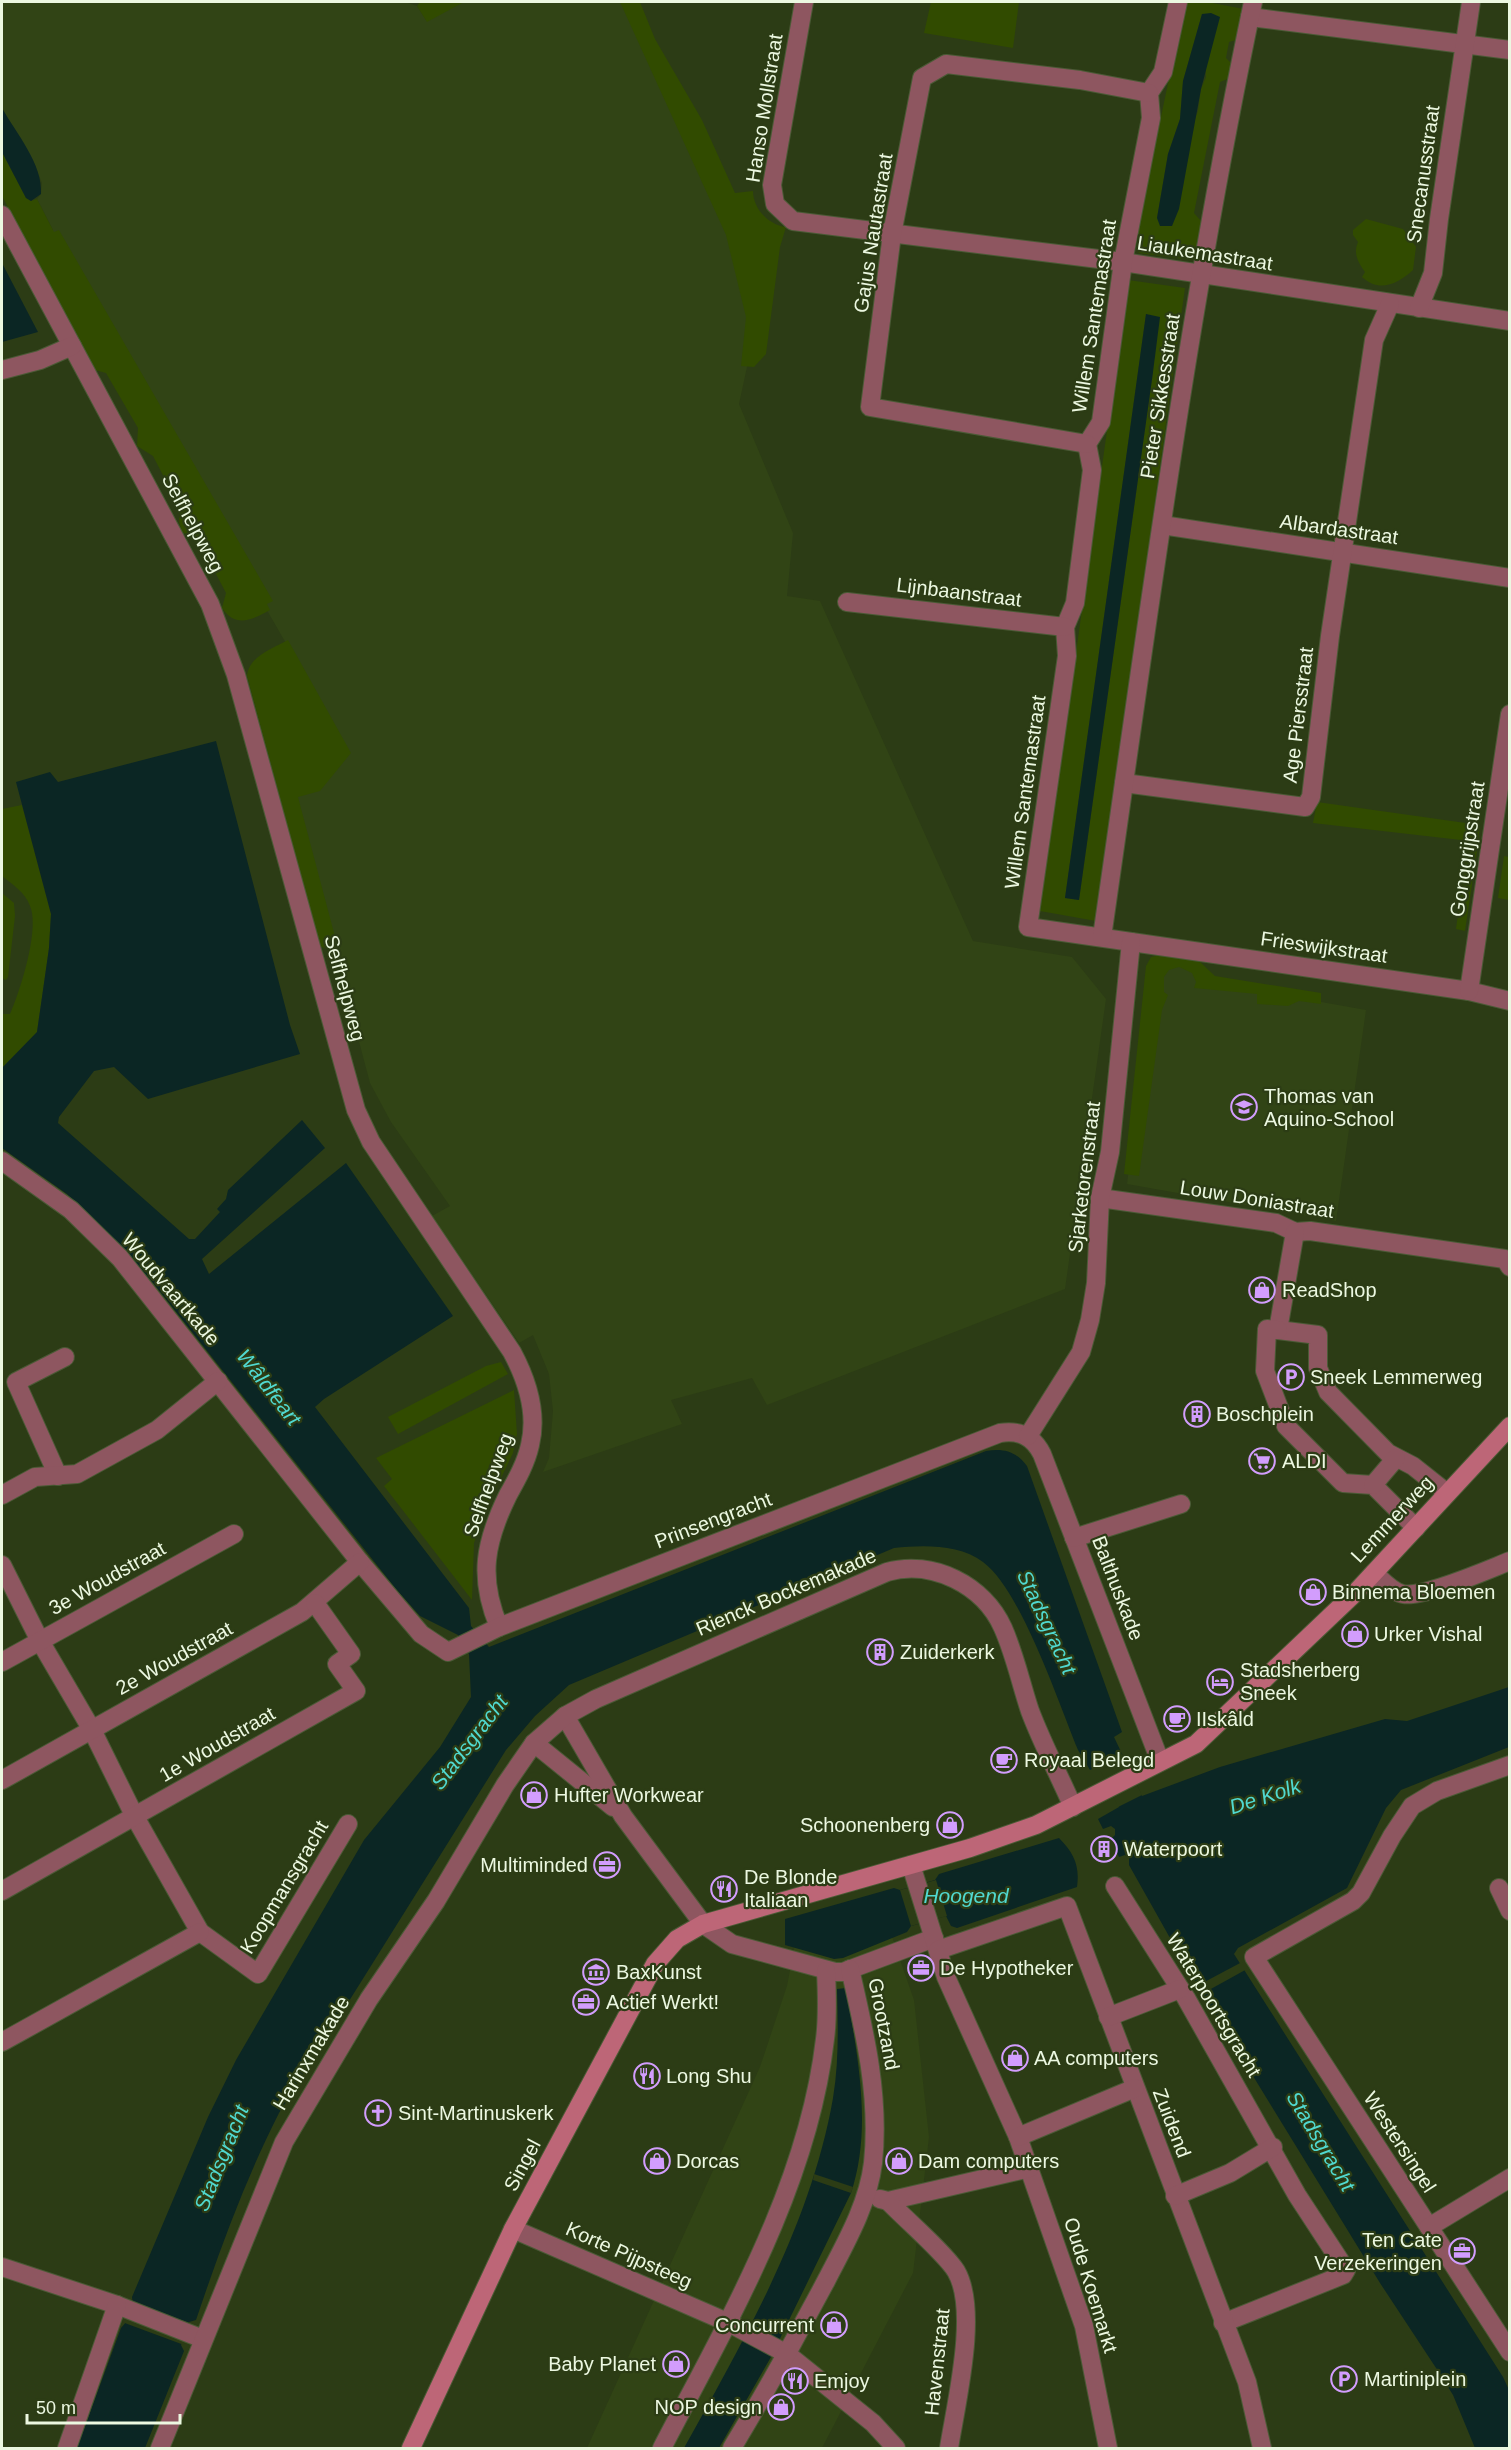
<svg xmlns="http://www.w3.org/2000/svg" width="1511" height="2450" font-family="Arial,sans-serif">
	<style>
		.built { fill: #314415 }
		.green { fill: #314b00; fill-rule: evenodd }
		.water { fill: #0b2624 }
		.pier { fill: #2c3c15 }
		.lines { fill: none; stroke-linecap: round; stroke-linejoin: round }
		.street-casing { stroke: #4b5a36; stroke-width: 20 }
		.secondary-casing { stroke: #4b5a36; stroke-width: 20 }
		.street { stroke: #8e5660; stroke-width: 18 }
		.secondary { stroke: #bd6677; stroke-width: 18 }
		.labels { text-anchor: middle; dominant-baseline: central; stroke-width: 4.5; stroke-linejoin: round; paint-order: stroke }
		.street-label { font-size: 20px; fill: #ecf8e1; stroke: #2c3c15 }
		.poi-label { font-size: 20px; fill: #ecf8e1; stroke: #2c3c15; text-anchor: start }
		.water-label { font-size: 21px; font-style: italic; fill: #50d9d0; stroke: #2c3c15 }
	</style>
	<rect width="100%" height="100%" fill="#2c3c15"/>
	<g class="built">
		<path d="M2,2H405L417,6L426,20L459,2H628L729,216L752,344L739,404L793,533L787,596L820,601L973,941L1072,957L1106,999L1065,1289L767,1405L752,1378L671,1400L682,1424L543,1472L549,1458L553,1411L549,1374L533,1335L519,1343L432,1216L450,1206L391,1122L370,1083L262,676L287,645L49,232L53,230L37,199L41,194L42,183L34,163L2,108Z"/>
		<path d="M1155,962L1193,965L1205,981L1366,1010L1336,1221L1127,1184Z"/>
		<path d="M890,1931L914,2000L929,2137L913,2273L823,2446L821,2448H587L760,2067L787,1986L796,1939Z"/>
	</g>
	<g class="green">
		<path d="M420,2H464L427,22L417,6Z"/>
		<path d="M620,2H640L655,39L702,120L735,193L753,191C753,208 768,225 786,227L780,247L766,354L754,367L741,366L746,317L726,235Z"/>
		<path d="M931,2H1019L1013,48L924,33Z"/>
		<path d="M1185,2H1207L1244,9L1236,40L1229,42L1226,58L1232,64L1230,78L1220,82L1194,213L1201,221L1195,253L1184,259L1139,253L1134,246ZM1202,14L1206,77L1201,89L1198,111L1157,218L1168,154L1180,119L1183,81Z"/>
		<path d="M2,152L26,198L31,201L37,199L54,232L59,230L273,601L267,604L270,610C253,619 236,629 222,608L226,593L198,540L182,532L179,522L180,508L153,456L137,446L138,428L106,373L95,370L2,196Z"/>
		<path d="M1366,219L1403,229L1416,247L1413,270C1398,284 1379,293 1362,277L1365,272C1358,262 1353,254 1358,242L1353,235V230Z"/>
		<path d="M1128,280L1185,288L1096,921L1040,911ZM1146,314L1153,372L1079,900L1065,898Z"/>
		<path d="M288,640L351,753L320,791L298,797L338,948L329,950L320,946L247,676C249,656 272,649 288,640Z"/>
		<path d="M1317,802L1480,825L1478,842L1313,823Z"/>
		<path d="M22,805L51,914L49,948L37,1032L2,1068V1014H10C20,991 40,929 30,906C25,892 13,885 2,876V809Z"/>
		<path d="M1467,849L1477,851L1465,931L1456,929Z"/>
		<path d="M1504,856L1509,857V900L1498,898Z"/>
		<path d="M2,893L14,903L15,916L8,977L6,980L2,978Z"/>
		<path d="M1160,955L1199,961L1215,976L1321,993V1004L1299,1001L1288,1006L1257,1004V994L1194,988L1196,982L1192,973L1179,967L1169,970L1164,977V992L1168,995L1162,1010L1139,1176L1124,1174L1146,966L1151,957Z"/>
		<path d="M501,1362L508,1374L398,1434L388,1417L486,1366Z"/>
		<path d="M514,1390L517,1434L513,1453L485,1511L474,1543L472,1600L384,1486L392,1479L376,1458Z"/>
	</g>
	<g class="water">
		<path d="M1211,13L1220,17L1201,89L1179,209L1172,226H1160L1157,218L1168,154L1180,119L1183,81L1202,14Z"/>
		<path d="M2,108C16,133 43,164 41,194L31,201L26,198L2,152Z"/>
		<path d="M2,263L38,332L2,342Z"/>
		<path d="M1146,314L1160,317L1153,372L1079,900L1065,898Z"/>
		<path d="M216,741L290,1025L300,1054L148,1099L114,1067L94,1071L59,1117L58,1123L189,1239H195L220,1212L217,1209L226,1199L228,1190L302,1120L325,1148L202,1259L209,1274L346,1163L453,1316L324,1399L315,1407L469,1608L471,1626L489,1647L986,1451C1003,1448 1016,1451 1027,1466L1122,1732L1114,1737L1142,1796L1220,1767L1385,1719L1407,1721L1509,1687V1747L1401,1790L1386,1808L1347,1888L1238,1948L1234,1954L1503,2377L1509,2390V2448H1475L1453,2395L1440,2374L1380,2283L1188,1970L1129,1865V1858L1125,1855L1119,1857L1111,1839L1115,1835V1829L1111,1826L1103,1829L1098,1819L1119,1807L1099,1766L1090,1770L1078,1750C1059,1704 1021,1590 983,1562C959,1544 923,1545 894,1548L569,1685L535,1716L506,1750L279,2113C245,2180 220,2249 196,2320L189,2322L181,2345L184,2351L145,2448H77L121,2328C129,2320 134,2308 132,2297L208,2117L236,2060L364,1840L440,1747L471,1697L469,1654L458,1635L420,1616L396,1589L150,1279L67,1194L2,1148V1068L37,1032L49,948L51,914L16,782L50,772L58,782Z"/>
		<path d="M1059,1838C1074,1853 1080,1866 1077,1887L957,1928L951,1926L946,1916L911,1926L907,1932L843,1958L834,1959L785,1945V1919L894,1888L900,1890L935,1880L939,1874Z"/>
		<path d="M846,1988C857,2054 873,2127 851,2193L771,2357L719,2448H684C745,2338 811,2224 833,2098C839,2062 838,2026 837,1989Z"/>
	</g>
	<g class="pier">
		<path d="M1122,1754L1142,1795L1118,1807L1098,1766Z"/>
		<path d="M936,1880L947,1916L911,1926L900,1890Z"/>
		<path d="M1242,1962L1247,1969L1200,1995L1195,1987Z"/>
		<path d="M814,2174L853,2187L851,2193L813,2180Z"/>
		<path d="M130,2301L192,2324L184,2345L122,2322Z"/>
	</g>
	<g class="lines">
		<g class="street-casing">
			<g id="street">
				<path d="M804,2L772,185L775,204L793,221L1123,262L1510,321"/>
				<path d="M1178,2L1163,72L1149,93L1151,118L1123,262L1101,422L1087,444L1092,470L1075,603L1065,627L1067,656L1028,927L1469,991L1510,1001"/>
				<path d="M1250,17L1510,50"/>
				<path d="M2,215L210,604L236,675L356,1110L371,1142L512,1352C527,1380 538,1412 530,1445C526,1463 517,1479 508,1495C485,1542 478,1577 499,1627"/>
				<path d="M1419,308L1433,273L1439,219L1471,2"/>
				<path d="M2,370L40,360L72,346"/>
				<path d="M1087,444L870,407L892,234L922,78L946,64L1080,80L1149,93"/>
				<path d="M1162,525L1510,578"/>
				<path d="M847,602L1065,627"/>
				<path d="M1124,783L1305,807L1311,797L1330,636L1374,340L1390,304"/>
				<path d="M1102,937C1147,625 1188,310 1253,2"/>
				<path d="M1469,991L1510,714"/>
				<path d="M2,1161L71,1210L120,1258L360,1562L421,1634L448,1652L499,1627L1000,1433C1019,1430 1033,1436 1042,1454L1160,1761"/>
				<path d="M1100,1198L1276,1223L1295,1232L1310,1231L1505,1259L1510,1267"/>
				<path d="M1295,1232L1278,1330L1318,1335V1368L1328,1392L1388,1453L1413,1466L1447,1493"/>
				<path d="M1278,1330L1267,1329L1265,1371L1286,1426L1343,1483L1373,1485L1416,1528"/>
				<path d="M1028,1436L1081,1352L1090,1320L1096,1283L1100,1198L1110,1152L1131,942"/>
				<path d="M58,1476L16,1382L65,1357"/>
				<path d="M1373,1485L1396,1458"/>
				<path d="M2,1495L35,1477L77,1474L157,1430L218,1381"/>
				<path d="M1074,1538L1181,1504"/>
				<path d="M2,1565L40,1641L92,1730L135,1817L200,1932L258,1974L348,1824"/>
				<path d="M1374,1573C1382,1580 1392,1592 1403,1594C1424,1598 1487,1570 1510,1561"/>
				<path d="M2,1662L234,1534"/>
				<path d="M565,1716L623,1816L703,1924L732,1944L835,1972H843L934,1938"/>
				<path d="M534,1743L613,1807"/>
				<path d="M1510,1765L1437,1791L1412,1806L1392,1836L1361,1893L1353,1901L1254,1957L1510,2352"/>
				<path d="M2,1780L302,1612L360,1562"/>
				<path d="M911,1865L946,1977L1018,2137L1084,2326L1108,2448"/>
				<path d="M1115,1886L1186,1998L1297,2195L1346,2270L1343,2275L1223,2323"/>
				<path d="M1499,1888L1510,1911"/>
				<path d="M2,1891L356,1691L337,1664L351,1654L315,1603"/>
				<path d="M938,1950L1067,1906L1247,2382L1262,2448"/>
				<path d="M1108,2017L1180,1989"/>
				<path d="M2,2042L200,1932"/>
				<path d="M1018,2137L1135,2088"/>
				<path d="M1175,2196L1230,2173L1273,2147"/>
				<path d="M880,2199L888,2201L1030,2168"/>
				<path d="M888,2201C905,2219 945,2253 956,2271C979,2310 956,2403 949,2448"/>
				<path d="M1429,2227L1510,2178"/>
				<path d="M513,2229L727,2322L787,2354L873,2423L896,2448"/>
				<path d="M2,2267L117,2305L203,2339"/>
				<path d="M67,2448L117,2305"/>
				<path d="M160,2448L284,2142L369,1999L436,1901L505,1785L534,1743L565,1716L596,1699L887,1572C932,1559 984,1585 1003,1628C1015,1655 1021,1684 1030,1711C1042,1743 1059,1775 1073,1807"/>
				<path d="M662,2448C729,2319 808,2186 825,2039C828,2017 827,1993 826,1971"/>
				<path d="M732,2448C765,2393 796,2338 826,2281C845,2244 868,2205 873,2163C880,2097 865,2033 850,1969"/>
			</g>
		</g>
		<g class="secondary-casing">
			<path id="secondary" d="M411,2448L513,2229L655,1964L677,1939L703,1924L970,1848L1036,1825L1196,1744L1357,1591L1510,1426"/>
		</g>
		<use href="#street" class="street"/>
		<use href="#secondary" class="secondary"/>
	</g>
	<defs>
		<g id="school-ring" transform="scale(1.35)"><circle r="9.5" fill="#2c3c15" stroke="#d29dfd" stroke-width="1.5"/><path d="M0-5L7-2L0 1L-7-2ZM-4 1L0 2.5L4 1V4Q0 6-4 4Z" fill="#d29dfd"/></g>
		<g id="shop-ring" transform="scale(1.35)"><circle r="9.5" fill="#2c3c15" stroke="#d29dfd" stroke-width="1.5"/><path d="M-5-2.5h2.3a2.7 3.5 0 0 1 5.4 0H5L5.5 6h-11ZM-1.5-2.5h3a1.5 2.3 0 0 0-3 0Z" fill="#d29dfd"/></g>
		<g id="parking-ring" transform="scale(1.35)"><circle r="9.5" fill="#2c3c15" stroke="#d29dfd" stroke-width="1.5"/><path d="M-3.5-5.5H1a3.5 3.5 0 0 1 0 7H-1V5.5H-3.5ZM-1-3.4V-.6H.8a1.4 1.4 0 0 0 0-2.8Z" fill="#d29dfd"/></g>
		<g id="building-ring" transform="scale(1.35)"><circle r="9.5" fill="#2c3c15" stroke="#d29dfd" stroke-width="1.5"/><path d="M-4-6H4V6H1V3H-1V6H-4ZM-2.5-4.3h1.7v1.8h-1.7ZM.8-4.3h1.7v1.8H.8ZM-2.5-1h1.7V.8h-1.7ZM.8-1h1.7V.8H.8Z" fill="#d29dfd"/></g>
		<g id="supermarket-ring" transform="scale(1.35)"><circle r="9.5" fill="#2c3c15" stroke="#d29dfd" stroke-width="1.5"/><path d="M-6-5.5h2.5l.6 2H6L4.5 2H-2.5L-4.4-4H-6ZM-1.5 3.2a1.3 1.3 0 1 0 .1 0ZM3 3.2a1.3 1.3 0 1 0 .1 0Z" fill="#d29dfd"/></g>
		<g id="hotel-ring" transform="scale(1.35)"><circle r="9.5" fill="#2c3c15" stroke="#d29dfd" stroke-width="1.5"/><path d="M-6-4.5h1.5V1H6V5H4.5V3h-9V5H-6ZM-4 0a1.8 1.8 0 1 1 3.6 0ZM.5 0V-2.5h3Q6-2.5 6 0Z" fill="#d29dfd"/></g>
		<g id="cafe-ring" transform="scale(1.35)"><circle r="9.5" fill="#2c3c15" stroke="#d29dfd" stroke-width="1.5"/><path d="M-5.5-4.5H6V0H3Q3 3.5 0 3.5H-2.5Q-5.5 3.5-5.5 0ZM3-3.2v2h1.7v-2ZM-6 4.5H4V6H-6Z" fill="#d29dfd"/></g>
		<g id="office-ring" transform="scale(1.35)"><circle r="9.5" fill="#2c3c15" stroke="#d29dfd" stroke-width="1.5"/><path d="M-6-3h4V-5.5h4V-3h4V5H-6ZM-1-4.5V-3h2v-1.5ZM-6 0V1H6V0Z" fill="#d29dfd"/></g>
		<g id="restaurant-ring" transform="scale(1.35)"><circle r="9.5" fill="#2c3c15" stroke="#d29dfd" stroke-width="1.5"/><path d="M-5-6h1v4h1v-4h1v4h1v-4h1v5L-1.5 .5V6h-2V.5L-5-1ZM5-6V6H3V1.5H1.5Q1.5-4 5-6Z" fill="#d29dfd"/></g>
		<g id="museum-ring" transform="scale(1.35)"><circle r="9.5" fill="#2c3c15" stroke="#d29dfd" stroke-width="1.5"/><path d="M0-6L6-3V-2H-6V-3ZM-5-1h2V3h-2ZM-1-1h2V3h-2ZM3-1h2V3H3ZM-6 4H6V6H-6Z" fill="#d29dfd"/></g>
		<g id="church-ring" transform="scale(1.35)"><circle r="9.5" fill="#2c3c15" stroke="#d29dfd" stroke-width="1.5"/><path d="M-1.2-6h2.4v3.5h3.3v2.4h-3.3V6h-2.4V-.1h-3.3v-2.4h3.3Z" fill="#d29dfd"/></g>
	</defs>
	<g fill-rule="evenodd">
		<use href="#school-ring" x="1244" y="1107"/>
		<use href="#shop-ring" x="1262" y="1290"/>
		<use href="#parking-ring" x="1291" y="1377"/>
		<use href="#building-ring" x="1197" y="1414"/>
		<use href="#supermarket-ring" x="1262" y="1461"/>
		<use href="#shop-ring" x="1313" y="1592"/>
		<use href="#shop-ring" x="1355" y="1634"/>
		<use href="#building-ring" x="880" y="1652"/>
		<use href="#hotel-ring" x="1220" y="1682"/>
		<use href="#cafe-ring" x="1177" y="1719"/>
		<use href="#cafe-ring" x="1004" y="1760"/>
		<use href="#shop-ring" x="534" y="1795"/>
		<use href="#shop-ring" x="950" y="1825"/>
		<use href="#building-ring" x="1104" y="1849"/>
		<use href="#office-ring" x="607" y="1865"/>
		<use href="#restaurant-ring" x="724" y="1889"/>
		<use href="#office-ring" x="921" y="1968"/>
		<use href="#museum-ring" x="596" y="1972"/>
		<use href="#office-ring" x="586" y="2002"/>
		<use href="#shop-ring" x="1015" y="2058"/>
		<use href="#restaurant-ring" x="647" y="2076"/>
		<use href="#church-ring" x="378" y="2113"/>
		<use href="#shop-ring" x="657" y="2161"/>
		<use href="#shop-ring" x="899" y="2161"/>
		<use href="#office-ring" x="1462" y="2251"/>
		<use href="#shop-ring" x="834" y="2325"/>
		<use href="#shop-ring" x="676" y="2364"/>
		<use href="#parking-ring" x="1344" y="2379"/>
		<use href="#restaurant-ring" x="795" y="2381"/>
		<use href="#shop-ring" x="781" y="2407"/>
	</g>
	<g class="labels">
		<g class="street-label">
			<text transform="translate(764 108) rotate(-81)">Hanso Mollstraat</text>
			<text transform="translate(1423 174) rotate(-82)">Snecanusstraat</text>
			<text transform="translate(873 233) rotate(-81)">Gajus Nautastraat</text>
			<text transform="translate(1205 253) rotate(9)">Liaukemastraat</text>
			<text transform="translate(1094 316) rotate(-81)">Willem Santemastraat</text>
			<text transform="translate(1160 396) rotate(-81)">Pieter Sikkesstraat</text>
			<text transform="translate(193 523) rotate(62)">Selfhelpweg</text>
			<text transform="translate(1339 529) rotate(8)">Albardastraat</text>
			<text transform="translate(959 592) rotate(7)">Lijnbaanstraat</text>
			<text transform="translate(1298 715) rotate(-83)">Age Piersstraat</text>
			<text transform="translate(1025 792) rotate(-82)">Willem Santemastraat</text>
			<text transform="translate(1467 849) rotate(-81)">Gonggrijpstraat</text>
			<text transform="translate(1324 947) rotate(8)">Frieswijkstraat</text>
			<text transform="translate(345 988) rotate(75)">Selfhelpweg</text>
			<text transform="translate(1084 1177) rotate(-83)">Sjarketorenstraat</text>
			<text transform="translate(1257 1199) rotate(9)">Louw Doniastraat</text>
			<text transform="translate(171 1289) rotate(50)">Woudvaartkade</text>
			<text transform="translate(488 1485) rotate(-70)">Selfhelpweg</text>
			<text transform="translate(1392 1519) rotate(-47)">Lemmerweg</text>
			<text transform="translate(713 1520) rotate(-21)">Prinsengracht</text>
			<text transform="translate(107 1578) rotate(-29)">3e Woudstraat</text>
			<text transform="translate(1118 1588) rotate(69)">Balthuskade</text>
			<text transform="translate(786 1592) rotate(-23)">Rienck Bockemakade</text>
			<text transform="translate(174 1658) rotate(-29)">2e Woudstraat</text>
			<text transform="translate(217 1744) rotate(-30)">1e Woudstraat</text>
			<text transform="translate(284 1887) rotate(-59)">Koopmansgracht</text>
			<text transform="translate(1214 2005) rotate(59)">Waterpoortsgracht</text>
			<text transform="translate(884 2024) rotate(79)">Grootzand</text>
			<text transform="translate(311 2053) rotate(-59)">Harinxmakade</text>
			<text transform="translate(1172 2123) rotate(69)">Zuidend</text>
			<text transform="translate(1400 2142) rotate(57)">Westersingel</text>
			<text transform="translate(522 2165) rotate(-62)">Singel</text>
			<text transform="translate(629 2255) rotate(24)">Korte Pijpsteeg</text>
			<text transform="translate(1091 2285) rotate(73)">Oude Koemarkt</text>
			<text transform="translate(937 2362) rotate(-84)">Havenstraat</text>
		</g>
		<g class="poi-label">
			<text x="1264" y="1096">Thomas van<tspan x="1264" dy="23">Aquino-School</tspan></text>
			<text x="1282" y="1290">ReadShop</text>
			<text x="1310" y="1377">Sneek Lemmerweg</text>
			<text x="1216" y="1414">Boschplein</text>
			<text x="1282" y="1461">ALDI</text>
			<text x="1332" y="1592">Binnema Bloemen</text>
			<text x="1374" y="1634">Urker Vishal</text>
			<text x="900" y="1652">Zuiderkerk</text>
			<text x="1240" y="1670">Stadsherberg<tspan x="1240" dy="23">Sneek</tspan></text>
			<text x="1196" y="1719">IIskâld</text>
			<text x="1024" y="1760">Royaal Belegd</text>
			<text x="554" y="1795">Hufter Workwear</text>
			<text x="930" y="1825" text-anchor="end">Schoonenberg</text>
			<text x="1124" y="1849">Waterpoort</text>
			<text x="588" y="1865" text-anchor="end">Multiminded</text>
			<text x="744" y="1877">De Blonde<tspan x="744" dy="23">Italiaan</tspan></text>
			<text x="940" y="1968">De Hypotheker</text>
			<text x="616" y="1972">BaxKunst</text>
			<text x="606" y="2002">Actief Werkt!</text>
			<text x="1034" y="2058">AA computers</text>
			<text x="666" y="2076">Long Shu</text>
			<text x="398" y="2113">Sint-Martinuskerk</text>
			<text x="676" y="2161">Dorcas</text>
			<text x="918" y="2161">Dam computers</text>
			<text x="1442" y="2240" text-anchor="end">Ten Cate<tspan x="1442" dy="23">Verzekeringen</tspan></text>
			<text x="814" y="2325" text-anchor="end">Concurrent</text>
			<text x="656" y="2364" text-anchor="end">Baby Planet</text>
			<text x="1364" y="2379">Martiniplein</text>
			<text x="814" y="2381">Emjoy</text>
			<text x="762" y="2407" text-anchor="end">NOP design</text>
		</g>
		<g class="water-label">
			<text transform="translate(269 1387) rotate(52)">Wâldfeart</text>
			<text transform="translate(1047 1622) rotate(65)">Stadsgracht</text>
			<text transform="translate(469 1742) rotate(-53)">Stadsgracht</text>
			<text transform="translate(1265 1796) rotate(-18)">De Kolk</text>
			<text x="966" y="1895">Hoogend</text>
			<text transform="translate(1321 2141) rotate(59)">Stadsgracht</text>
			<text transform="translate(221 2158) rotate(-68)">Stadsgracht</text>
		</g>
	</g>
	<rect width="1511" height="2450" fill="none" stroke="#ecf8e1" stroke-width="6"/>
	<path d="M27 2414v9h153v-9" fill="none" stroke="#ecf8e1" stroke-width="3"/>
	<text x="36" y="2414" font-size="18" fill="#ecf8e1" stroke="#2c3c15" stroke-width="4.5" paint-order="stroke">50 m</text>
</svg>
